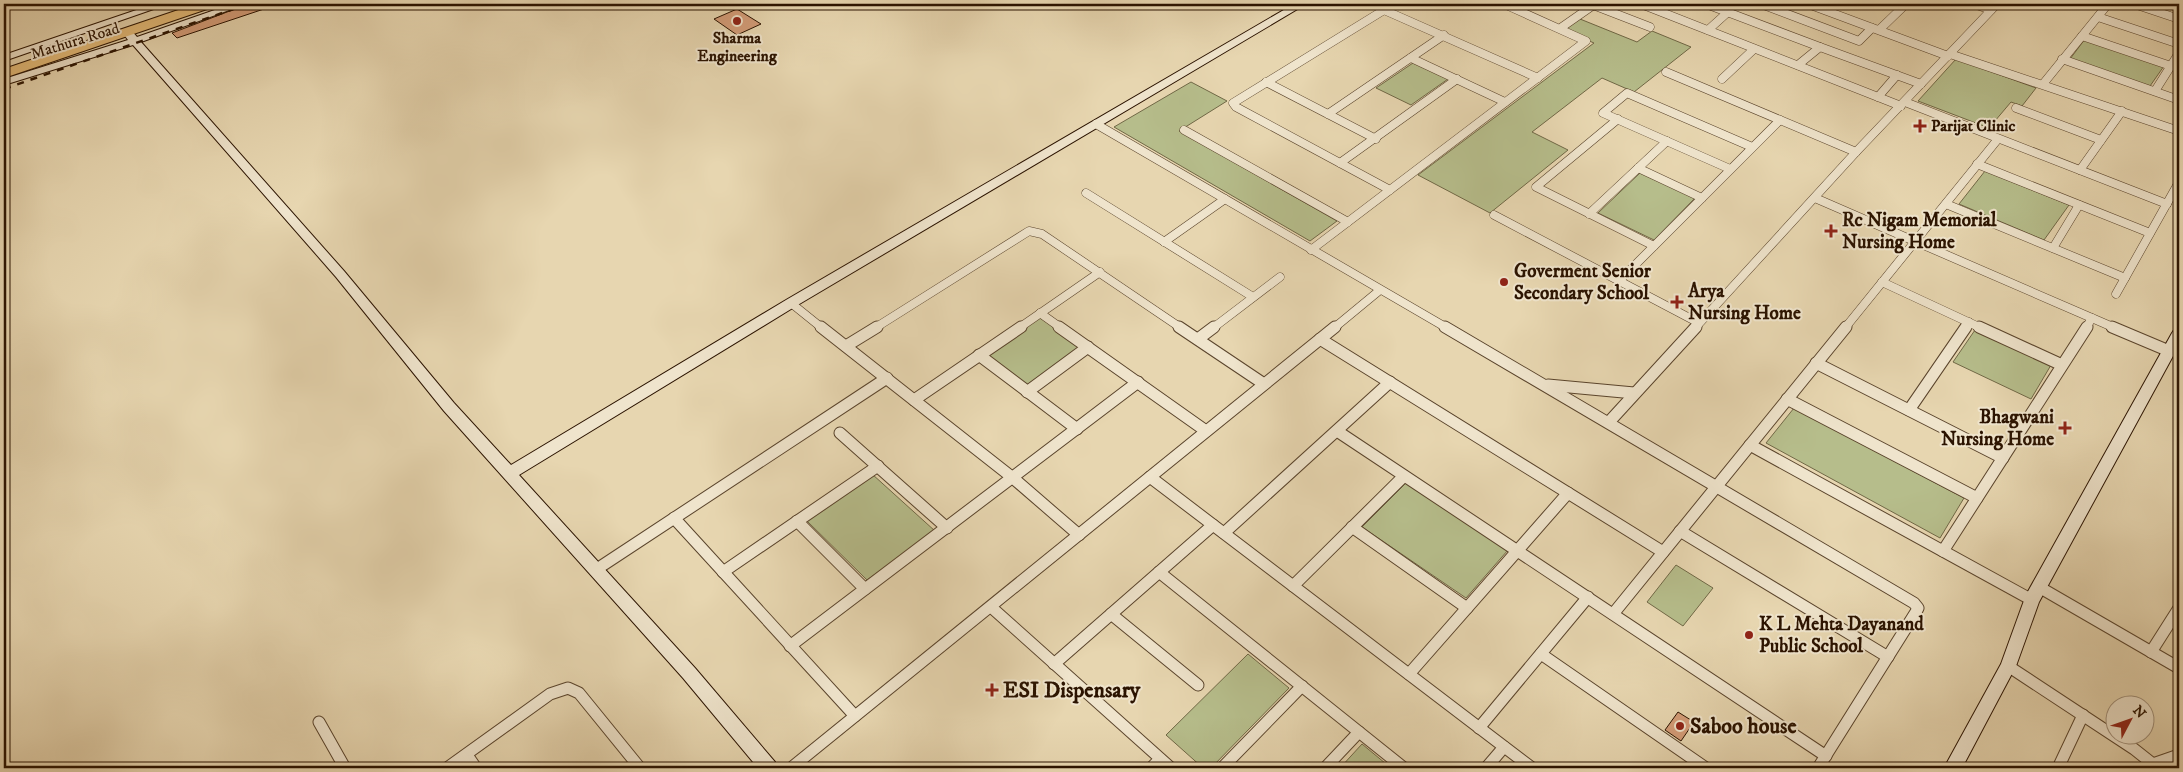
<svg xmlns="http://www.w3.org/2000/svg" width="2183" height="772" font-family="'IM FELL DW Pica',serif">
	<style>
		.green { fill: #b6bd8b; stroke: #706846 }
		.building { fill: #d49d79; stroke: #2b1300 }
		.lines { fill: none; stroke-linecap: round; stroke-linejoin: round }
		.street-far1-casing { stroke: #5a442c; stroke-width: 9 }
		.street-casing { stroke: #5a442c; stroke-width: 13 }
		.secondary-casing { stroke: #2b1300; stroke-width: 2 }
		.highway-casing { stroke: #2b1300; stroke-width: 2 }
		.street-far1 { stroke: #efe4cc; stroke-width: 8 }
		.street { stroke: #efe4cc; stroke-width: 11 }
		.secondary { fill: #efe4cc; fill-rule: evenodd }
		.highway { fill: #e4bb78; fill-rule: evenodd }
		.rail { stroke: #2b1300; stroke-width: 2.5; stroke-dasharray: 7 7; stroke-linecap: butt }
		.poi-dot { fill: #8f2418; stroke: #efe4cc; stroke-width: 2 }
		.labels { text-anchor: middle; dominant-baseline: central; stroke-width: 4; stroke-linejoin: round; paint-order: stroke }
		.far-poi-label { font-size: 16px; font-weight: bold; fill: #2b1300; stroke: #efe4cc }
		.far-street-label { font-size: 16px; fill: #2b1300; stroke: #efe4cc }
		.poi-label { font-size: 19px; font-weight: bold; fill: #2b1300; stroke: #efe4cc; text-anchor: start }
		.near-poi-label { font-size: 22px; font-weight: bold; fill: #2b1300; stroke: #efe4cc; text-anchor: start }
	</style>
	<rect width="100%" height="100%" fill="#e7d6b0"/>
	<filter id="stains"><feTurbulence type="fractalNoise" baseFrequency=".004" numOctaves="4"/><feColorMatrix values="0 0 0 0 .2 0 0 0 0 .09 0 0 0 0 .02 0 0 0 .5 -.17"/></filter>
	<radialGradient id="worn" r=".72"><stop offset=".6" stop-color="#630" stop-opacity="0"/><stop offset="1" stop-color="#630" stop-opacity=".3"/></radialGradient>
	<g class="green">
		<path d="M1580,19L1637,42L1652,31L1691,47L1634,92L1602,78L1532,132L1568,150L1490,213L1418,175L1594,43L1564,30Z"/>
		<path d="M2085,39L2164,66L2150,86L2070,59Z"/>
		<path d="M1956,59L2036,88L2022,106L2011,102L1989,128L1918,101Z"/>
		<path d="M1413,63L1448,79L1411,105L1376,88Z"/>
		<path d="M1191,82L1227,101L1179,131L1337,221L1310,241L1114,127Z"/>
		<path d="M1985,171L2069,205L2044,240L1959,204Z"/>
		<path d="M1640,173L1695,198L1654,240L1598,213Z"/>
		<path d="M1039,317L1081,346L1028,385L986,355Z"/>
		<path d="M1975,330L2051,365L2031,399L1953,362Z"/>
		<path d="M1794,408L1964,498L1940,538L1766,443Z"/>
		<path d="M872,474L935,531L867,580L806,520Z"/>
		<path d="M1406,483L1508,550L1466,598L1362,527Z"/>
		<path d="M1676,565L1713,588L1683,626L1647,602Z"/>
		<path d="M1248,654L1289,688L1211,768H1203L1166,735Z"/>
		<path d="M1362,744L1391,768H1340Z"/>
	</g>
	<g class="building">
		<path d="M248,4L276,5L177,38L172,33Z"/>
		<path d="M737,9L761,24L737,35L714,19Z"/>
		<path d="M1678,712L1694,722L1681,741L1665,730Z"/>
	</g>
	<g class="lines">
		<g class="street-far1-casing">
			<g id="street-far1">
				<path d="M1641,4L1901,106"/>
				<path d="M1706,4L1820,47L1798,65"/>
				<path d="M1761,4L1859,41L1872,28"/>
				<path d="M1808,4L1948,56"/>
				<path d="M1974,4L1991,10"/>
				<path d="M2134,4L2179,19"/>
				<path d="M1593,5L1650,27"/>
				<path d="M2098,17L2179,44"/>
				<path d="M1562,27L1595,4"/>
				<path d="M1708,30L1728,12"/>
				<path d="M1879,30L1906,4"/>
				<path d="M2082,36L2171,66"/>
				<path d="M1820,47L1921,84"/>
				<path d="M1950,54L2179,131"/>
				<path d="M1411,58L1505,102"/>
				<path d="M2062,59L2179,100"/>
				<path d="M1666,72L1856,152"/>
				<path d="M1722,79L1754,49"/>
				<path d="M1266,82L1376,139"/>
				<path d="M2043,84L2108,4"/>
				<path d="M2155,91L2179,53"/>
				<path d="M1878,97L1897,75"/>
				<path d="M1905,102L2167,204"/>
				<path d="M2016,108L2101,140"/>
				<path d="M1328,114L1444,35"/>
				<path d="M1618,119L1536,187L1654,246"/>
				<path d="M1096,124L1447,328"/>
				<path d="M1184,130L1348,222"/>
				<path d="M1340,163L1457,79"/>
				<path d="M1977,164L2150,233"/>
				<path d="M1638,168L1702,198"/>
				<path d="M1730,169L1603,113L1627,93L1752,147"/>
				<path d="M2080,170L2122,111"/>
				<path d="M1390,190L1236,107L1233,103L1384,10L1538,78"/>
				<path d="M1086,193L1253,297"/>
				<path d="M1815,198L2115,328"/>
				<path d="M1946,204L2125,278"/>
				<path d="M1589,214L1667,141"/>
				<path d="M1494,215L1699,323"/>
				<path d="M1164,242L1225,199"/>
				<path d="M2053,248L2079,205"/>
				<path d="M1311,250L1586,41L1504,4"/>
				<path d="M1619,281L1780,120"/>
				<path d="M1882,282L1981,328"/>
				<path d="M2116,294L2179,182"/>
				<path d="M791,303L822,328"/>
				<path d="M1040,313L1061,328"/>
				<path d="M875,328L1029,231L1042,234L1181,328"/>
				<path d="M1019,328L1100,272"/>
				<path d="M1213,328L1280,277"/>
				<path d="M1334,328L1380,290"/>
				<path d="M1695,328L1856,152L1997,4"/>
				<path d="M1845,328L1998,139"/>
				<path d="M1965,328L1969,322"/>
				<path d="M2086,328L2092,318"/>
			</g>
		</g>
		<g class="street-casing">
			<g id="street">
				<path d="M821,327L1013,478L1079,535"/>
				<path d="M1059,327L1206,431"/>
				<path d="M1179,327L1264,384"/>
				<path d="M1445,327L1914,603L1918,608L1916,612L1818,768"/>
				<path d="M1979,327L2062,365"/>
				<path d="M2112,327L2169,351"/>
				<path d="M1198,339L1214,327"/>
				<path d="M1320,339L1663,552"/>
				<path d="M846,346L877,327"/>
				<path d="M979,355L1077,429"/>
				<path d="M1816,363L2003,458"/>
				<path d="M1548,385L1634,393"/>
				<path d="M1027,392L1088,347"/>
				<path d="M1787,399L1977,498"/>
				<path d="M914,400L1021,327"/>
				<path d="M1909,410L1966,327"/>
				<path d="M1609,422L1696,327"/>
				<path d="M1337,431L1826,756"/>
				<path d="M840,433L947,528"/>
				<path d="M1750,445L2032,600"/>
				<path d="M1150,477L1532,768"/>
				<path d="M674,518L855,716"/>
				<path d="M797,521L865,589"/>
				<path d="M1352,527L1467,608"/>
				<path d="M1680,531L1888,657"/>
				<path d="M1224,533L1390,382"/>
				<path d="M1943,551L2087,327"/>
				<path d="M597,569L887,378"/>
				<path d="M723,572L878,466"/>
				<path d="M1159,572L1404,768"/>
				<path d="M1293,586L1404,476"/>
				<path d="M2039,587L2179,668"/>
				<path d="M991,607L1171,768"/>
				<path d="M1111,614L1198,685"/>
				<path d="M1613,614L1846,327"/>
				<path d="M790,646L1138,382"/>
				<path d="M2151,652L2179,608"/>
				<path d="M1541,654L1706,768"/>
				<path d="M1054,664L1213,525"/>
				<path d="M2008,666L2134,749L2158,768"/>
				<path d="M1409,674L1568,493"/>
				<path d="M319,722L345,768"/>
				<path d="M1479,728L1588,597"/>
				<path d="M467,755L476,768"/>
				<path d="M2153,764L2179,755"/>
				<path d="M447,768L550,694L568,688L579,693L640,768"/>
				<path d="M791,768L1335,327"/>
				<path d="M1151,768L1160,759"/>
				<path d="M1222,768L1302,686"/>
				<path d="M1325,768L1359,732"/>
				<path d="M1486,768L1504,747"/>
				<path d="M2058,768L2083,715"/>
			</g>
		</g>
		<g class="secondary-casing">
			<g id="secondary">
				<path d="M154,4H168L4,61V55Z"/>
				<path d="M232,4H246L141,42L344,271L454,403L511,465L786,300L1294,4H1306L796,306L519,475L695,668L775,762L778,768H758L683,678L444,411L336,277L133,45L4,85V79L128,40L122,32L123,30H131L137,37Z"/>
				<path d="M2179,328V345L2039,602L2016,666L1962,768H1944L2001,664L2026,595L2172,333L2174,330Z"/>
			</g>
		</g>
		<g class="highway-casing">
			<path id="highway" d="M196,4H215L213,7L4,78V69Z"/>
		</g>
		<use href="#street-far1" class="street-far1"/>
		<use href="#street" class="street"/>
		<use href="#secondary" class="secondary"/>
		<use href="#highway" class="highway"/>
		<path class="rail" d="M4,89L248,4"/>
	</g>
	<g class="poi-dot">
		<circle cx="737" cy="21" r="5"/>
		<path d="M1917.5 118.5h5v5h5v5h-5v5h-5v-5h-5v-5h5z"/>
		<path d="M1828.5 223.5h5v5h5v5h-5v5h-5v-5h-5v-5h5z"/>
		<circle cx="1504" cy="282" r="5"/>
		<path d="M1674.5 294.5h5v5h5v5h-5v5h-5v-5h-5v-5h5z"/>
		<path d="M2062.5 420.5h5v5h5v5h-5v5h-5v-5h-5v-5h5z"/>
		<circle cx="1749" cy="635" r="5"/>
		<path d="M989.5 682.5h5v5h5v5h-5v5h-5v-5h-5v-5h5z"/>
		<circle cx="1680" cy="726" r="5"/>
	</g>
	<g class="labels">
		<g class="far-poi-label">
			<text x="737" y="38">Sharma<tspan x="737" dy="18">Engineering</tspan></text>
			<text x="1931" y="126" text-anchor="start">Parijat Clinic</text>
		</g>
		<g class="far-street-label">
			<text transform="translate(75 41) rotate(-17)">Mathura Road</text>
		</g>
		<g class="poi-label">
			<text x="1842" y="220">Rc Nigam Memorial<tspan x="1842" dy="22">Nursing Home</tspan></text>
			<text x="1514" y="271">Goverment Senior<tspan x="1514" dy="22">Secondary School</tspan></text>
			<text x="1688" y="291">Arya<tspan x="1688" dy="22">Nursing Home</tspan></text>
			<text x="2054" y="417" text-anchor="end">Bhagwani<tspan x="2054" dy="22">Nursing Home</tspan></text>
			<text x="1759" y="624">K L Mehta Dayanand<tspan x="1759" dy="22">Public School</tspan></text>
		</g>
		<g class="near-poi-label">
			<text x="1003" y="690">ESI Dispensary</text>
			<text x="1690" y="726">Saboo house</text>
		</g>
	</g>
	<rect width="2183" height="772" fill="none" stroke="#e7d6b0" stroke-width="20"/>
	<rect x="5" y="5" width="2173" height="762" fill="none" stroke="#2b1300" stroke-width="2.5"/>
	<rect x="10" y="10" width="2163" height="752" fill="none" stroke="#2b1300"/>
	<g transform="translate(2130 720) rotate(49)"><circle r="24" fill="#efe4cc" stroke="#a1907a"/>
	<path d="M0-4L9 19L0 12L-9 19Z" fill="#8f2418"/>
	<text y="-8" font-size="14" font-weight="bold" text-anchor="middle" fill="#2b1300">N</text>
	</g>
	<rect width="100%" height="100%" filter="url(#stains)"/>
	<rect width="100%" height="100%" fill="url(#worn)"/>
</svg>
